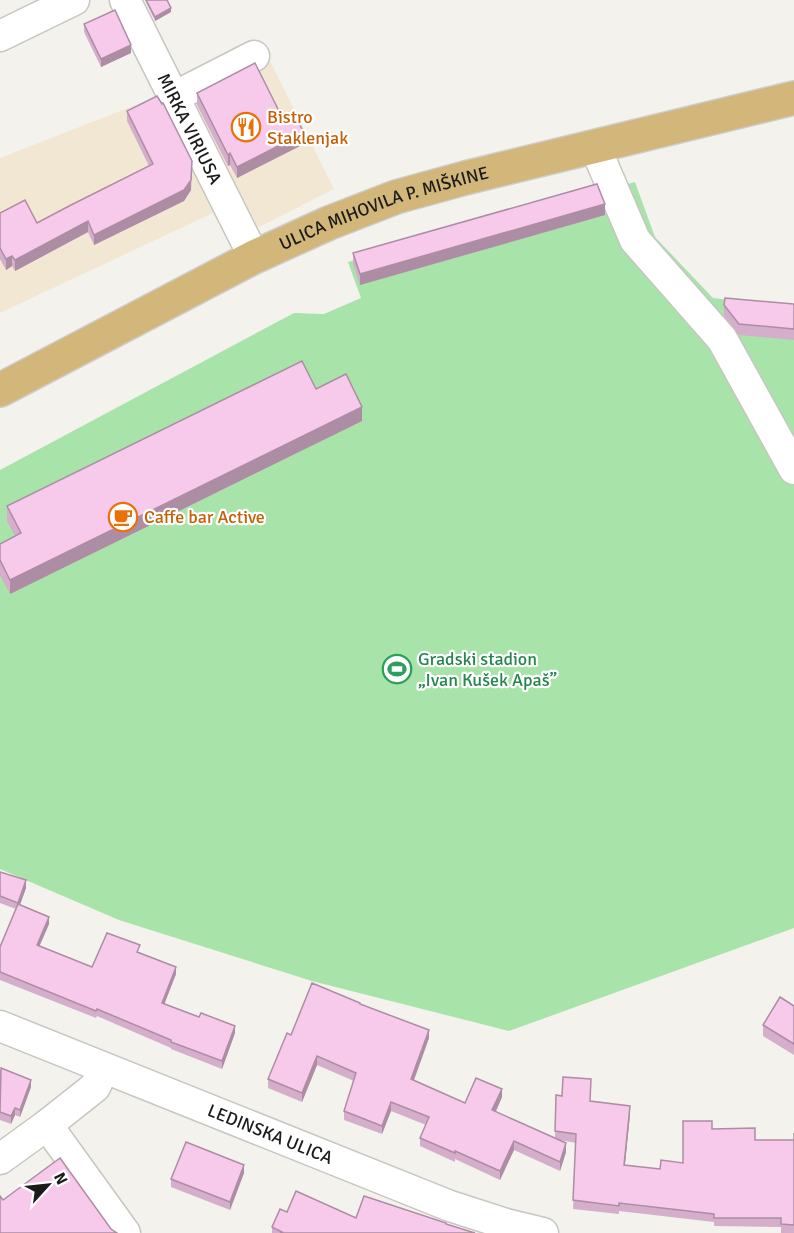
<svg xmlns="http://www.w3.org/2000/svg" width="794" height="1233" font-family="Signika,sans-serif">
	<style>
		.commercial { fill: #f1e7d2 }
		.green { fill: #a8e3a9 }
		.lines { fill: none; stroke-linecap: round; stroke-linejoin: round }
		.minor-casing { stroke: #c7c6c1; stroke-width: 33 }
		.major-casing { stroke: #cdcdcc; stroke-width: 36 }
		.minor { stroke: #fff; stroke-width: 30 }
		.major { stroke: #d3b67a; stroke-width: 33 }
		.wall { fill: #d4aeca }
		.shaded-wall { fill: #ad8da4 }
		.building { fill: #f7caeb; stroke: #ad8da4; stroke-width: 1.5 }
		.labels { text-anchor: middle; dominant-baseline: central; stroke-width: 4.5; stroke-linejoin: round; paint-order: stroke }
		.food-label { font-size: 18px; fill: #c56008; stroke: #fff; text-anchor: start }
		.street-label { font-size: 18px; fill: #1b1b19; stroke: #fff }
		.leisure-label { font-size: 18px; fill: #27864d; stroke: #fff; text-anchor: start }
	</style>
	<rect width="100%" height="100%" fill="#f3f2ed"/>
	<g class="commercial">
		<path d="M263,47L334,189L249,232L178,90Z"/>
		<path d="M161,95L217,211L0,313V158Z"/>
	</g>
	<path class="green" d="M635,182L655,237L713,298L794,308V928L509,1031L312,981L119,920L0,869V470L294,313L324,314L361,298L348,262Z"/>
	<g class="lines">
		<g class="minor-casing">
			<g id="minor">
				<path id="s1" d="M125,0L254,257"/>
				<path d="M0,36L74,0"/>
				<path d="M174,97L254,56"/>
				<path d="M595,147L635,240L722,339L794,469"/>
				<path id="s2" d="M0,1026L450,1206L506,1224L543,1233"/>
				<path d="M47,1125L125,1233"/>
				<path d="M0,1159L47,1125L95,1087L104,1068"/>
			</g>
		</g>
		<g class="major-casing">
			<g id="major">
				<path id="s3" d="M0,390L254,257L329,223L396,197L465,178L794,98"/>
			</g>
		</g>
		<use href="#minor" class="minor"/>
		<use href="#major" class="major"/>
	</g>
	<g class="wall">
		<path d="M145,0H167L171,12L155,21Z"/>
		<path d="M84,24L131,53L101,67L84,32Z"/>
		<path d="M197,93L285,123L304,144L237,178L230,165L228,166L197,105Z"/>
		<path d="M127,111L191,190L184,201L94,245L88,232L15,271L12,266L6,270L0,259V213L37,223L149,166L127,121Z"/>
		<path d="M605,215L360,285L353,264V253Z"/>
		<path d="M794,304V340L739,335L724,316V305Z"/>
		<path d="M316,389L362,421L10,594L0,575V544L15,536L7,521V506Z"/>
		<path d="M0,872L26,888L20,905L49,924L39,946L92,967L140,952L139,953L176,974L164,1004L235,1033L222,1069L171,1049V1048L97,1016L96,1018L0,980V947L16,909L0,903Z"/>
		<path d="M360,1004L429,1038L414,1080L465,1103L502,1097L496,1112L555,1138L556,1095L591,1101L630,1114L625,1165L660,1169L683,1163L712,1129L755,1140H794V1133V1233H781V1227L714,1226V1222L619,1211V1214L573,1209L576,1143L560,1140L566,1152L560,1171L514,1150L500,1180L455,1159V1162L420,1146V1138L426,1125L391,1111L382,1134L344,1120V1111L354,1081L317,1065L302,1102L268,1088V1079Z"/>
		<path d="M794,1006V1055L763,1036V1025Z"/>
		<path d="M0,1070L31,1087L20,1117L15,1115L11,1124L0,1120Z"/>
		<path d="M244,1173L230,1210L171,1187V1179Z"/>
		<path d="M287,1212L356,1218L446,1224L475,1233H272V1227Z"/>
	</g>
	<g class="shaded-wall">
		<path d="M171,8V12L155,21V17Z"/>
		<path d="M131,45V53L101,67V59Z"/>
		<path d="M304,133V144L237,178V167Z"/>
		<path d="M230,153V165L228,166V155Z"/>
		<path d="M192,161L191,190L184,201L94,245V235Z"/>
		<path d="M605,204V215L360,285V274Z"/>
		<path d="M88,221V232L15,271V260Z"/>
		<path d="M12,256V266L6,270V259Z"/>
		<path d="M362,407V421L10,594V580Z"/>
		<path d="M26,880V888L18,910V903Z"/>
		<path d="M49,917V924L37,952V945Z"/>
		<path d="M176,967V974L162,1010V1003Z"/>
		<path d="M235,1026V1033L222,1069V1061Z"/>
		<path d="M429,1030V1038L411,1088V1079Z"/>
		<path d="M317,1056V1065L302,1102V1093Z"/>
		<path d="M31,1080V1087L20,1117V1110Z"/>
		<path d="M502,1089V1097L492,1119V1110Z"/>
		<path d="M391,1102V1111L382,1134V1126Z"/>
		<path d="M630,1106V1114L624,1173V1165Z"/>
		<path d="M15,1108V1115L11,1124V1116Z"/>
		<path d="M514,1141V1150L500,1180V1171Z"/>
		<path d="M566,1143V1152L560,1171V1162Z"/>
		<path d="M244,1165V1173L230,1210V1202Z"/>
	</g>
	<g class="building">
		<path d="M146,0H167L171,8L155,17Z"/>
		<path d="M115,10L131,45L101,59L84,24Z"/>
		<path d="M255,63L285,123L296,117L304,133L237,167L230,153L228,155L197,93Z"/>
		<path d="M157,96L162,104L163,103L192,161L191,180L184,190L94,235L88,221L15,260L12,256L6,259L0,248V213L25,200L37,223L71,205L153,164L127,111Z"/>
		<path d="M597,184L605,204L360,274L353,253Z"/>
		<path d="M725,298L794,304V329L739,324L724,305Z"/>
		<path d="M302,361L316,389L346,374L362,407L10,580L0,560V544L21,533L7,506Z"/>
		<path d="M0,872L26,880L18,903L0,896Z"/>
		<path d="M18,904L49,917L37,945L92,967L107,933L140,945L137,952L176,967L162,1003L199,1017L201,1013L235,1026L222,1061L171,1042V1040L97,1009L96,1011L0,972V947Z"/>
		<path d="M312,983L360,1003V1004L429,1030L411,1079L465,1103L476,1078L502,1089L492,1110L566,1143L560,1162L514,1141L500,1171L455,1151V1153L420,1138L429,1117L391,1102L382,1126L344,1111L356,1073L317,1056L302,1093L268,1079L287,1033L291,1035Z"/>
		<path d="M780,997L794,1006V1044L763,1025Z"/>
		<path d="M1,1068L31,1080L20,1110L15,1108L11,1116L0,1112Z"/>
		<path d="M563,1077L591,1079L590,1101L630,1106L624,1165L660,1169L661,1160L683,1163V1121H712V1129L755,1128V1140H794V1133V1225L781,1224V1218H714V1214L619,1203V1206L573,1200L576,1134L555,1131L556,1095L562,1096Z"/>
		<path d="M186,1142L244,1165L230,1202L171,1179Z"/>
		<path d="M60,1158L111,1229L117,1233H0V1196L3,1200Z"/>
		<path d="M296,1191L356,1218L364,1196L446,1223V1224L475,1233H280L282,1232L272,1227L280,1209L287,1212Z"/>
	</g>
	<defs>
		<g id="restaurant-ring" transform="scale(1.5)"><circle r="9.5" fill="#fff" stroke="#e8710a" stroke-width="1.5"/><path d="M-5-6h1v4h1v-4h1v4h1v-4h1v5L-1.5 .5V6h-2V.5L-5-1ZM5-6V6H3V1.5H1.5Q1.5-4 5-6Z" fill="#e8710a"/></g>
		<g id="cafe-ring" transform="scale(1.5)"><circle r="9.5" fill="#fff" stroke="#e8710a" stroke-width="1.5"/><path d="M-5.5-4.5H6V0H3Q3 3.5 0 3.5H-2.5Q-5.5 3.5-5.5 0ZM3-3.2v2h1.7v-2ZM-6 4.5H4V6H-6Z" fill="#e8710a"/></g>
		<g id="stadium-ring" transform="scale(1.5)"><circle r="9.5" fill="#fff" stroke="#2e9e5b" stroke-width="1.5"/><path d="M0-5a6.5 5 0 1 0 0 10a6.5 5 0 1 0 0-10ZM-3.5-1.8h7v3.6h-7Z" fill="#2e9e5b"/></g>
	</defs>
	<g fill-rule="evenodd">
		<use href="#restaurant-ring" x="246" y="127"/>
		<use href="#cafe-ring" x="123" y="517"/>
		<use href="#stadium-ring" x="397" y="669"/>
	</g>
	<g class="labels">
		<g class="food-label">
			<text x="267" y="117">Bistro<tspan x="267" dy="21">Staklenjak</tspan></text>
			<text x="144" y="517">Caffe bar Active</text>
		</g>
		<g class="street-label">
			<text stroke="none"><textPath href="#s1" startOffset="144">MIRKA VIRIUSA</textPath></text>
			<text stroke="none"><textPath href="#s3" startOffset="426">ULICA MIHOVILA P. MIŠKINE</textPath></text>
			<text stroke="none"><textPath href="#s2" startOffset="291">LEDINSKA ULICA</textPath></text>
		</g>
		<g class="leisure-label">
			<text x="418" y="659">Gradski stadion<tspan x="418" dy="21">„Ivan Kušek Apaš”</tspan></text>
		</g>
	</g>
	<g transform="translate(48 1185) rotate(63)" stroke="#ffffff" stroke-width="4.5" paint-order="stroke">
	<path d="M0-4.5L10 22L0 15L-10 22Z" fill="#1b1b19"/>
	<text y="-9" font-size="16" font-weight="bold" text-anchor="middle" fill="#1b1b19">N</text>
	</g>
</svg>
